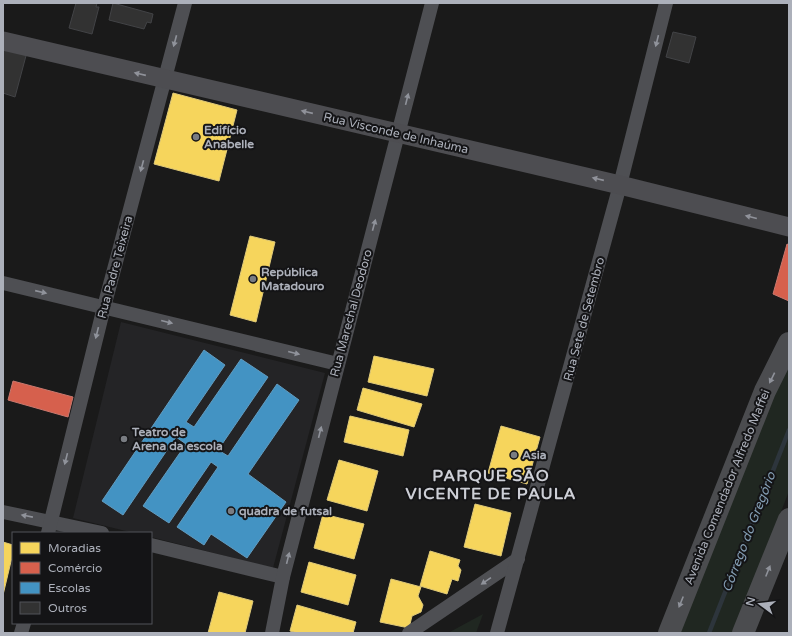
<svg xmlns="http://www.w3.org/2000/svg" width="792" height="636" font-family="'Varela Round',sans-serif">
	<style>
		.built { fill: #242426 }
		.green { fill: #202721 }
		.homes { fill: #f6d55c; stroke: #e0ca78 }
		.shops { fill: #d6604d; stroke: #c9786e }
		.schools { fill: #4393c3; stroke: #629cc0 }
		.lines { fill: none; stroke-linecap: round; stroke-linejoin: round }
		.stream { stroke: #2d353c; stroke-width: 4.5 }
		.building { fill: #323232; stroke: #424346 }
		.street { stroke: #4e4f53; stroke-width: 14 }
		.secondary { stroke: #4d4d51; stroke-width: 19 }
		.primary { stroke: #4b4c4f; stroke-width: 22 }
		.oneway { fill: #90939b }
		.oneway2 { fill: #90929a }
		.oneway3 { fill: #8f929a }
		.poi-dot { fill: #797c82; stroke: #141416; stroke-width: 1.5 }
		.labels { text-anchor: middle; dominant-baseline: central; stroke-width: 4; stroke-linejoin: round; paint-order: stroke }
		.poi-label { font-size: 12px; font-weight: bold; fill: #acb0ba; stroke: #141416; text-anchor: start }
		.street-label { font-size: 12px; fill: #acb0ba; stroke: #141416 }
		.water-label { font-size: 13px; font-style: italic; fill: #849eb4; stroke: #141416 }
		.district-label { font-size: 16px; font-weight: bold; letter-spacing: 1px; fill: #cdcfd6; stroke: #141416 }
	</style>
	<rect width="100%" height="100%" fill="#1a1a1a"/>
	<path class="built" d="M121,322L325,373L273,568L151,537V533H134L73,518Z"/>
	<g class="green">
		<path d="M789,355V491L734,633H675Z"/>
		<path d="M483,614L476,633H448Z"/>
	</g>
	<g class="homes">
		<path d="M173,93L237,110L219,181L154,164Z"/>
		<path d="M250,236L275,242L256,322L230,315Z"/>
		<path d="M374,356L434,369L427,396L368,382Z"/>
		<path d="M363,388L422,404L414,427L357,410Z"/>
		<path d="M350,416L409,430L403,456L344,442Z"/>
		<path d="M501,426L540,437L527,484L488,473Z"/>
		<path d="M339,460L378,471L367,511L327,500Z"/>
		<path d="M475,504L511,513L501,556L464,547Z"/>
		<path d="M323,514L364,524L354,559L314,548Z"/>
		<path d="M3,542L13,545V553L3,595Z"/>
		<path d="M430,551L460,560L458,566L461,570L458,581L452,579L447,594L420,586Z"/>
		<path d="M309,562L356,575L348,605L301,592Z"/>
		<path d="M391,579L421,587L418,596L423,605L421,612L412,616L409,628L380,622Z"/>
		<path d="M219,592L253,601L245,633H208Z"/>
		<path d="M297,605L356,622L353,633H298L290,631Z"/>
	</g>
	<g class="shops">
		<path d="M787,244L789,245V301L773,294Z"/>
		<path d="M13,381L73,397L68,417L8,400Z"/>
	</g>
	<path class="schools" d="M204,350L225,365L186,422L194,427L241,359L268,377L218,450L228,456L277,384L299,400L248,474L286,502L247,558L211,534L204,545L177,527L218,467L211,462L169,523L143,506L186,444L176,437L123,515L102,501Z"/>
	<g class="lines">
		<path class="stream" d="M709,633L789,430"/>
	</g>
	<g class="building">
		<path d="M76,3H97L96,7H99L92,34L69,28Z"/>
		<path d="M113,3L153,14L151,23L147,22L144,29L109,20Z"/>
		<path d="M673,32L696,37L689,63L666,57Z"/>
		<path d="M3,45L27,52L15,97L3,93Z"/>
	</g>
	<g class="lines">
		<g class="street">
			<path d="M3,283L338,364"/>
			<path d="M3,512L102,533"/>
			<path d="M48,533L104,307L185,3"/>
			<path d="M151,545L283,577"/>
			<path d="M21,633L24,623"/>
			<path d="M272,633L283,577L432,3"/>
			<path d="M409,633L518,559"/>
			<path d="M497,633L620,185L666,3"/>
		</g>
		<path class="secondary" d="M3,41L620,185L789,227"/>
		<g class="primary">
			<path d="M669,633L765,391L789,343"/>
			<path d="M743,633L789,519"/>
		</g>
	</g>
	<defs><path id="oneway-solid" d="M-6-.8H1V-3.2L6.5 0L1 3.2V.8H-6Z"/></defs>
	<g class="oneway">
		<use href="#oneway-solid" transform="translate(175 41) rotate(105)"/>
		<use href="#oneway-solid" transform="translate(657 41) rotate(104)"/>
		<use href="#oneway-solid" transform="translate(407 99) rotate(-76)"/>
		<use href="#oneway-solid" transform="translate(142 166) rotate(105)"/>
		<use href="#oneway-solid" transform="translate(374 225) rotate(-75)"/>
		<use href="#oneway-solid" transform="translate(41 292) rotate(13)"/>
		<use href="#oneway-solid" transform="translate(167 322) rotate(14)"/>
		<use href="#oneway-solid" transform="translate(97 333) rotate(104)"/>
		<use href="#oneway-solid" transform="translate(294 353) rotate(14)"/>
		<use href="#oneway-solid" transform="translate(320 432) rotate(-76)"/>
		<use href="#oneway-solid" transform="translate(66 459) rotate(104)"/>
		<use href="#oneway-solid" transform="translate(27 516) rotate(-169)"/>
		<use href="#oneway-solid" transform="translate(288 558) rotate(-76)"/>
		<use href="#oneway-solid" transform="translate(486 581) rotate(146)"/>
	</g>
	<g class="oneway2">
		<use href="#oneway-solid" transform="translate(140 74) rotate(-167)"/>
		<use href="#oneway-solid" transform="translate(307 112) rotate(-167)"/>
		<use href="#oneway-solid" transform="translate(598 179) rotate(-167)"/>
		<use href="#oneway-solid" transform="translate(751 217) rotate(-166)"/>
	</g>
	<g class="oneway3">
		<use href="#oneway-solid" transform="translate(772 378) rotate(116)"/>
		<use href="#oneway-solid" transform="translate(768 571) rotate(-68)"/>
		<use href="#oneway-solid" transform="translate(681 602) rotate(112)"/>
	</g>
	<g class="poi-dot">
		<circle cx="196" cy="137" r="4"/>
		<circle cx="253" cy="279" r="4"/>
		<circle cx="124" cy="439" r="4"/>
		<circle cx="514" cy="455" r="4"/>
		<circle cx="231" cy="511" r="4"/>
	</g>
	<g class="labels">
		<g class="poi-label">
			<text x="204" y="130">Edifício<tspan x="204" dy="14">Anabelle</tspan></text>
			<text x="261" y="272">República<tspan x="261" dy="14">Matadouro</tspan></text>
			<text x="132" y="432">Teatro de<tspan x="132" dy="14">Arena da escola</tspan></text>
			<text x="522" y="455">Asia</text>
			<text x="239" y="511">quadra de futsal</text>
		</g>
		<g class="street-label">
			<text transform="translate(396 133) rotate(13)">Rua Visconde de Inhaúma</text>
			<text transform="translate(115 267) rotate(-75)">Rua Padre Teixeira</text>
			<text transform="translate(351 313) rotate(-75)">Rua Marechal Deodoro</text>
			<text transform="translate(584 319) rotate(-75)">Rua Sete de Setembro</text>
			<text transform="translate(727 487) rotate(-68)">Avenida Comendador Alfredo Maffei</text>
		</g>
		<g class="water-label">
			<text transform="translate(749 532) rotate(-69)">Córrego do Gregório</text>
		</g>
		<g class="district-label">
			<text x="491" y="476">PARQUE SÃO<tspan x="491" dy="18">VICENTE DE PAULA</tspan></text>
		</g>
	</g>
	<rect width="792" height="636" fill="none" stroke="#acb0ba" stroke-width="8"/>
	<rect x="12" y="532" width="140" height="92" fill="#141416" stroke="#515258"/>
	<rect x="20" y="542" width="20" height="12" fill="#f6d55c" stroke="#515258"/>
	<text x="48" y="552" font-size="12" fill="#acb0ba">Moradias</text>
	<rect x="20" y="562" width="20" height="12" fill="#d6604d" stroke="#515258"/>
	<text x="48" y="572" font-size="12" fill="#acb0ba">Comércio</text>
	<rect x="20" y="582" width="20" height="12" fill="#4393c3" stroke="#515258"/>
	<text x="48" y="592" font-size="12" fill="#acb0ba">Escolas</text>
	<rect x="20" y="602" width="20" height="12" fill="#323232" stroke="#515258"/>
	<text x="48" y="612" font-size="12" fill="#acb0ba">Outros</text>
	<g transform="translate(760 604) rotate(285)" stroke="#141416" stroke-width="3" paint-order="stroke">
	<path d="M0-3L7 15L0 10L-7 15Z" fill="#acb0ba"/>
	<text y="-6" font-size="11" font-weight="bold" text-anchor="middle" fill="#acb0ba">N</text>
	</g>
</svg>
